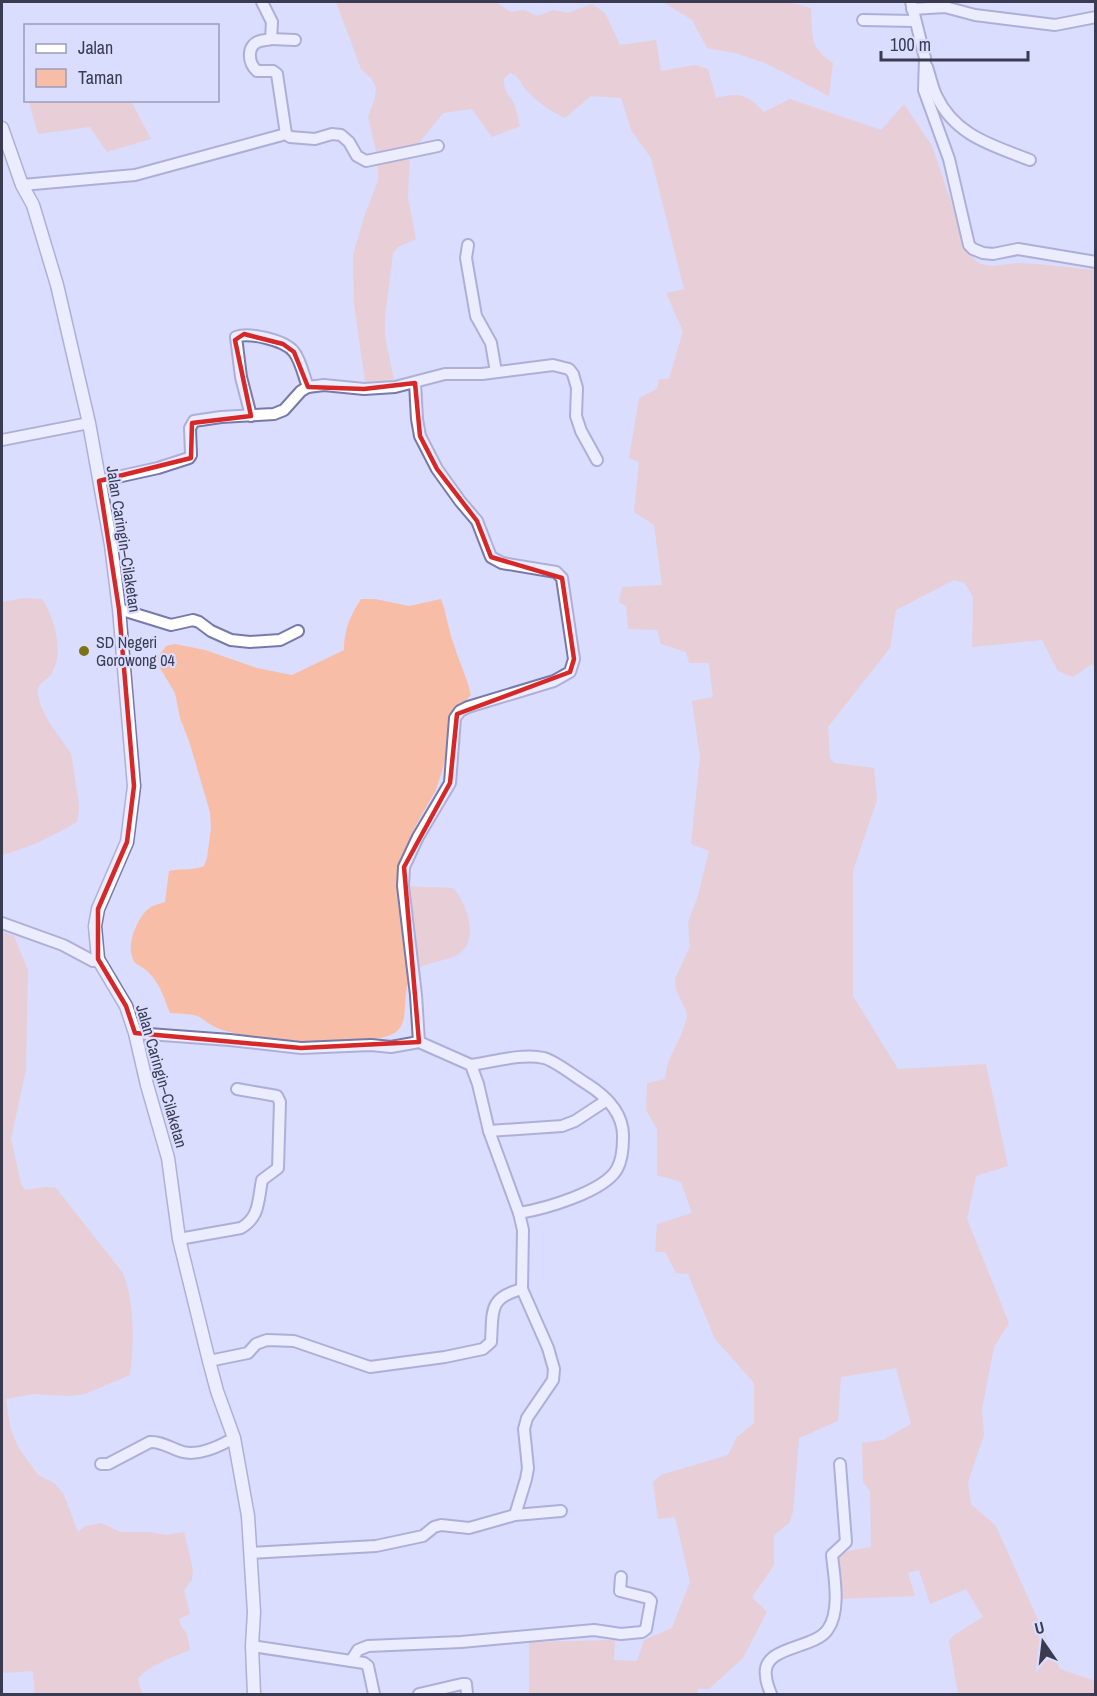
<svg xmlns="http://www.w3.org/2000/svg" width="1097" height="1696" font-family="'Archivo Narrow',sans-serif">
	<style>
		.green { fill: #f8bda6 }
		.lines { fill: none; stroke-linecap: round; stroke-linejoin: round }
		.minor-casing { stroke: #7779ab; stroke-width: 14 }
		.tertiary-casing { stroke: #7779ab; stroke-width: 15 }
		.minor { stroke: #fff; stroke-width: 10 }
		.tertiary { stroke: #fff; stroke-width: 12 }
		.marked { fill: none; stroke: #d62828; stroke-width: 4.5; stroke-linejoin: round }
		.poi-dot { fill: #7d7214; stroke: #daddfe; stroke-width: 2 }
		.labels { text-anchor: middle; dominant-baseline: central; stroke-width: 4.5; stroke-linejoin: round; paint-order: stroke }
		.street-label { font-size: 16px; fill: #3a3b51; stroke: #daddfe }
		.poi-label { font-size: 16px; fill: #3a3b51; stroke: #daddfe; text-anchor: start }
	</style>
	<rect width="100%" height="100%" fill="#daddfe"/>
	<g class="green">
		<path d="M336,2H496L510,12L524,10L538,16L553,10L568,13L592,4L605,13L620,45L656,40L661,71L695,65L708,69L716,98C739,92 747,94 764,112L790,99L881,130L904,104L932,146L965,243L973,258L980,264L993,266L1018,263L1037,264L1095,270V667L1092,664L1073,677L1058,671L1042,640L972,647L973,597L965,583L954,580L896,610L890,648L828,727L830,758L834,763L874,768L877,800L853,871V996L898,1069L986,1064L1008,1166L976,1176L967,1219L1009,1323L994,1347L982,1409L984,1435L968,1482L971,1504L996,1526L1060,1669L1095,1681V1694H958L949,1641L954,1635L983,1617L966,1589L930,1604L919,1570L908,1573L915,1596L838,1599L837,1553L871,1547L870,1491L863,1482L862,1443L883,1440L911,1424L896,1368L841,1377L838,1421L799,1438L793,1512L789,1523L774,1535V1565L752,1597L767,1612L743,1658L709,1689H699L696,1694H529V1642L615,1640L614,1660L637,1661L644,1640L672,1628L690,1582L675,1517L658,1519L653,1482L661,1475L728,1455L737,1437L754,1423V1383L715,1339L688,1274L676,1273L665,1252H655L657,1224L692,1213L681,1182L657,1175V1129L646,1110L647,1083L665,1079L668,1062L681,1035L687,1018L686,1010L676,990L675,979L690,946L688,922L698,896L709,851L691,844L700,757L692,701L713,697L709,663H689L686,652L661,644L657,630L628,629L626,606L619,602L622,587L662,585L654,525L634,512L639,462L629,458L639,398L657,389L659,379H669L683,331L666,293L684,289L651,158L631,130L621,98L591,96L565,118C550,111 537,102 526,90C521,84 519,76 510,73L504,79C503,94 511,94 515,106C517,112 518,119 520,126L518,127L492,137L472,109L443,113L410,154L408,197L416,239L398,247L393,253L385,317V336L395,386L366,388L354,304L353,255L365,214L378,181V159L368,117L375,98L376,87L371,78L361,69Z"/>
		<path d="M663,2H788L811,8C813,35 808,47 833,63L829,96L765,63L735,53L707,48L692,20Z"/>
		<path d="M33,100L131,101L151,139L107,152L90,127L38,134L29,102Z"/>
		<path d="M24,598L42,599C55,618 64,652 52,673C48,681 36,682 38,694C41,717 60,735 71,754C72,757 78,799 79,804C79,810 78,816 77,822C53,836 29,848 2,855V602Z"/>
		<path d="M361,599H375L409,606L441,599C447,614 448,630 454,645C459,662 467,677 471,695L452,714L449,740L443,768L436,790L416,825L406,847L402,886L453,888C466,903 480,937 460,953C449,961 432,961 421,967C395,981 414,1018 396,1032C375,1048 265,1041 238,1034C229,1032 216,1029 208,1023C205,1021 201,1017 197,1016C189,1013 178,1014 170,1013C164,998 160,983 148,972C144,967 137,966 134,961C125,946 137,919 148,909C152,905 160,904 165,902L169,871C180,868 193,871 204,866L207,858L211,828L210,812L189,741L180,718L175,693L160,668L158,657L166,646L175,644L205,650L257,668L292,675L344,650C344,630 350,616 361,599Z"/>
		<path d="M2,932L14,936L28,970L26,1069L11,1139L21,1184L25,1190L46,1187L56,1188L123,1273C135,1304 134,1342 130,1375L85,1394L70,1396L33,1394L6,1399L10,1427L18,1447L38,1475L54,1483L63,1493L78,1532L86,1526L101,1523L121,1532H149L166,1535L184,1532L193,1570L192,1580L184,1590L190,1614L179,1619L180,1624L187,1634L190,1650C175,1656 147,1666 138,1679L142,1694H35L33,1671L2,1673Z"/>
	</g>
	<g class="lines">
		<g class="minor-casing">
			<g id="minor">
				<path d="M262,2L272,22L271,39C268,40 264,40 260,41C246,45 248,63 257,71H273L277,74L286,134"/>
				<path d="M911,2L925,58L924,90L949,159L969,245L973,249L983,253L993,254L1018,249L1096,262"/>
				<path d="M912,9L945,7L975,15L1055,25L1096,17"/>
				<path d="M863,20L914,21"/>
				<path d="M271,39L295,40"/>
				<path d="M927,67C930,76 932,86 936,95C955,136 992,145 1030,160"/>
				<path d="M22,185L135,175L286,134L290,137L315,139L332,134L341,135L349,142L357,156L366,161L438,146"/>
				<path d="M468,245L466,258L476,316L491,343L496,372"/>
				<path d="M415,383L417,419L420,436L437,469L460,501L477,521L491,557L502,563L556,572L562,578L574,659L570,672L554,681L468,707L460,711L455,718L450,783L418,837L404,867L403,886L416,995L419,1042"/>
				<path d="M251,416L241,377L236,337C249,332 285,340 294,352C301,361 304,377 308,387"/>
				<path d="M2,440L89,423"/>
				<path d="M99,481L158,468L189,458L191,455L190,428L194,421L221,417L274,414L284,410L301,391L308,387L324,385L364,389L395,387L445,374H482L553,365L569,369L573,374L577,388L576,416L581,431L597,460"/>
				<path d="M119,609L171,625L193,620L199,622L211,631L231,640L250,642L280,640L298,631"/>
				<path d="M2,923L63,945L93,961"/>
				<path d="M135,1033L230,1040L301,1048L371,1045L391,1047L419,1042L471,1065L478,1084L489,1131L519,1213L523,1230L522,1289L548,1348L554,1369L553,1380L527,1418L524,1429L528,1468L526,1479L515,1515L469,1528L441,1525L434,1527L423,1536L376,1546L250,1553"/>
				<path d="M471,1065C494,1062 521,1053 544,1058C556,1061 575,1077 587,1084C606,1096 624,1114 623,1138C623,1148 622,1160 617,1169C604,1192 544,1209 519,1213"/>
				<path d="M489,1131L562,1126L575,1121L607,1100"/>
				<path d="M179,1239L241,1228C260,1217 258,1200 262,1180L278,1168L280,1102L277,1096L237,1089"/>
				<path d="M209,1361L248,1353L256,1344L267,1340L294,1341L370,1367L445,1357L483,1349L491,1342C493,1311 488,1298 522,1289"/>
				<path d="M101,1464H108L150,1442C162,1441 171,1449 183,1452C199,1456 220,1446 234,1438"/>
				<path d="M515,1515L561,1511"/>
				<path d="M252,1646L364,1663L368,1666L374,1694"/>
				<path d="M351,1661L358,1650L368,1646L461,1642L594,1630L621,1634L642,1632L646,1629L651,1601L648,1598L620,1591L621,1577"/>
				<path d="M419,1694L462,1684H466L467,1694"/>
				<path d="M771,1694C769,1689 766,1682 766,1676C761,1645 815,1650 828,1629C841,1611 834,1575 832,1555L846,1542L840,1464"/>
			</g>
		</g>
		<g class="tertiary-casing">
			<path id="tertiary" d="M2,128L22,185L33,205L57,285L89,423L111,545L119,609L134,786L127,842L98,909L95,926L98,959L126,1006L135,1033L147,1085L168,1158L179,1239L209,1361L217,1391L234,1438L248,1516L254,1612L252,1646L254,1694"/>
		</g>
		<use href="#minor" class="minor"/>
		<use href="#tertiary" class="tertiary"/>
	</g>
	<path d="M0 0H1097V1696H0ZM244,334L283,344L294,352L308,387L364,389L415,383L420,436L437,469L477,521L491,557L562,578L574,659L570,672L457,714L450,783L404,867L419,1042L301,1048L135,1033L126,1006L98,959V909L127,842L134,786L119,609L99,481L191,458L192,423L251,416L235,340Z" fill="#daddfe" fill-opacity=".55" fill-rule="evenodd"/>
	<path class="marked" d="M244,334L283,344L294,352L308,387L364,389L415,383L420,436L437,469L477,521L491,557L562,578L574,659L570,672L457,714L450,783L404,867L419,1042L301,1048L135,1033L126,1006L98,959V909L127,842L134,786L119,609L99,481L191,458L192,423L251,416L235,340Z"/>
	<circle class="poi-dot" cx="84" cy="651" r="6"/>
	<g class="labels">
		<g class="street-label">
			<text transform="translate(124 539) rotate(81)">Jalan Caringin–Cilaketan</text>
			<text transform="translate(162 1076) rotate(74)">Jalan Caringin–Cilaketan</text>
		</g>
		<g class="poi-label">
			<text x="96" y="642">SD Negeri<tspan x="96" dy="18">Gorowong 04</tspan></text>
		</g>
	</g>
	<rect width="1097" height="1696" fill="none" stroke="#3a3b51" stroke-width="6"/>
	<rect x="24" y="24" width="195" height="78" fill="#daddfe" stroke="#9a9cb9" stroke-width="1.5"/>
	<rect x="36" y="44" width="30" height="9" fill="#ffffff" stroke="#9a9cb9" stroke-width="1.5"/>
	<text x="78" y="54" font-size="18" fill="#3a3b51">Jalan</text>
	<rect x="36" y="69" width="30" height="18" fill="#f8bda6" stroke="#9a9cb9" stroke-width="1.5"/>
	<text x="78" y="84" font-size="18" fill="#3a3b51">Taman</text>
	<g transform="translate(1043 1642) rotate(346)" stroke="#daddfe" stroke-width="4.5" paint-order="stroke">
	<path d="M0-4.5L10 22L0 15L-10 22Z" fill="#3a3b51"/>
	<text y="-9" font-size="16" font-weight="bold" text-anchor="middle" fill="#3a3b51">U</text>
	</g>
	<path d="M881 51v9h147v-9" fill="none" stroke="#3a3b51" stroke-width="3"/>
	<text x="890" y="51" font-size="18" fill="#3a3b51" stroke="#daddfe" stroke-width="4.5" paint-order="stroke">100 m</text>
</svg>
